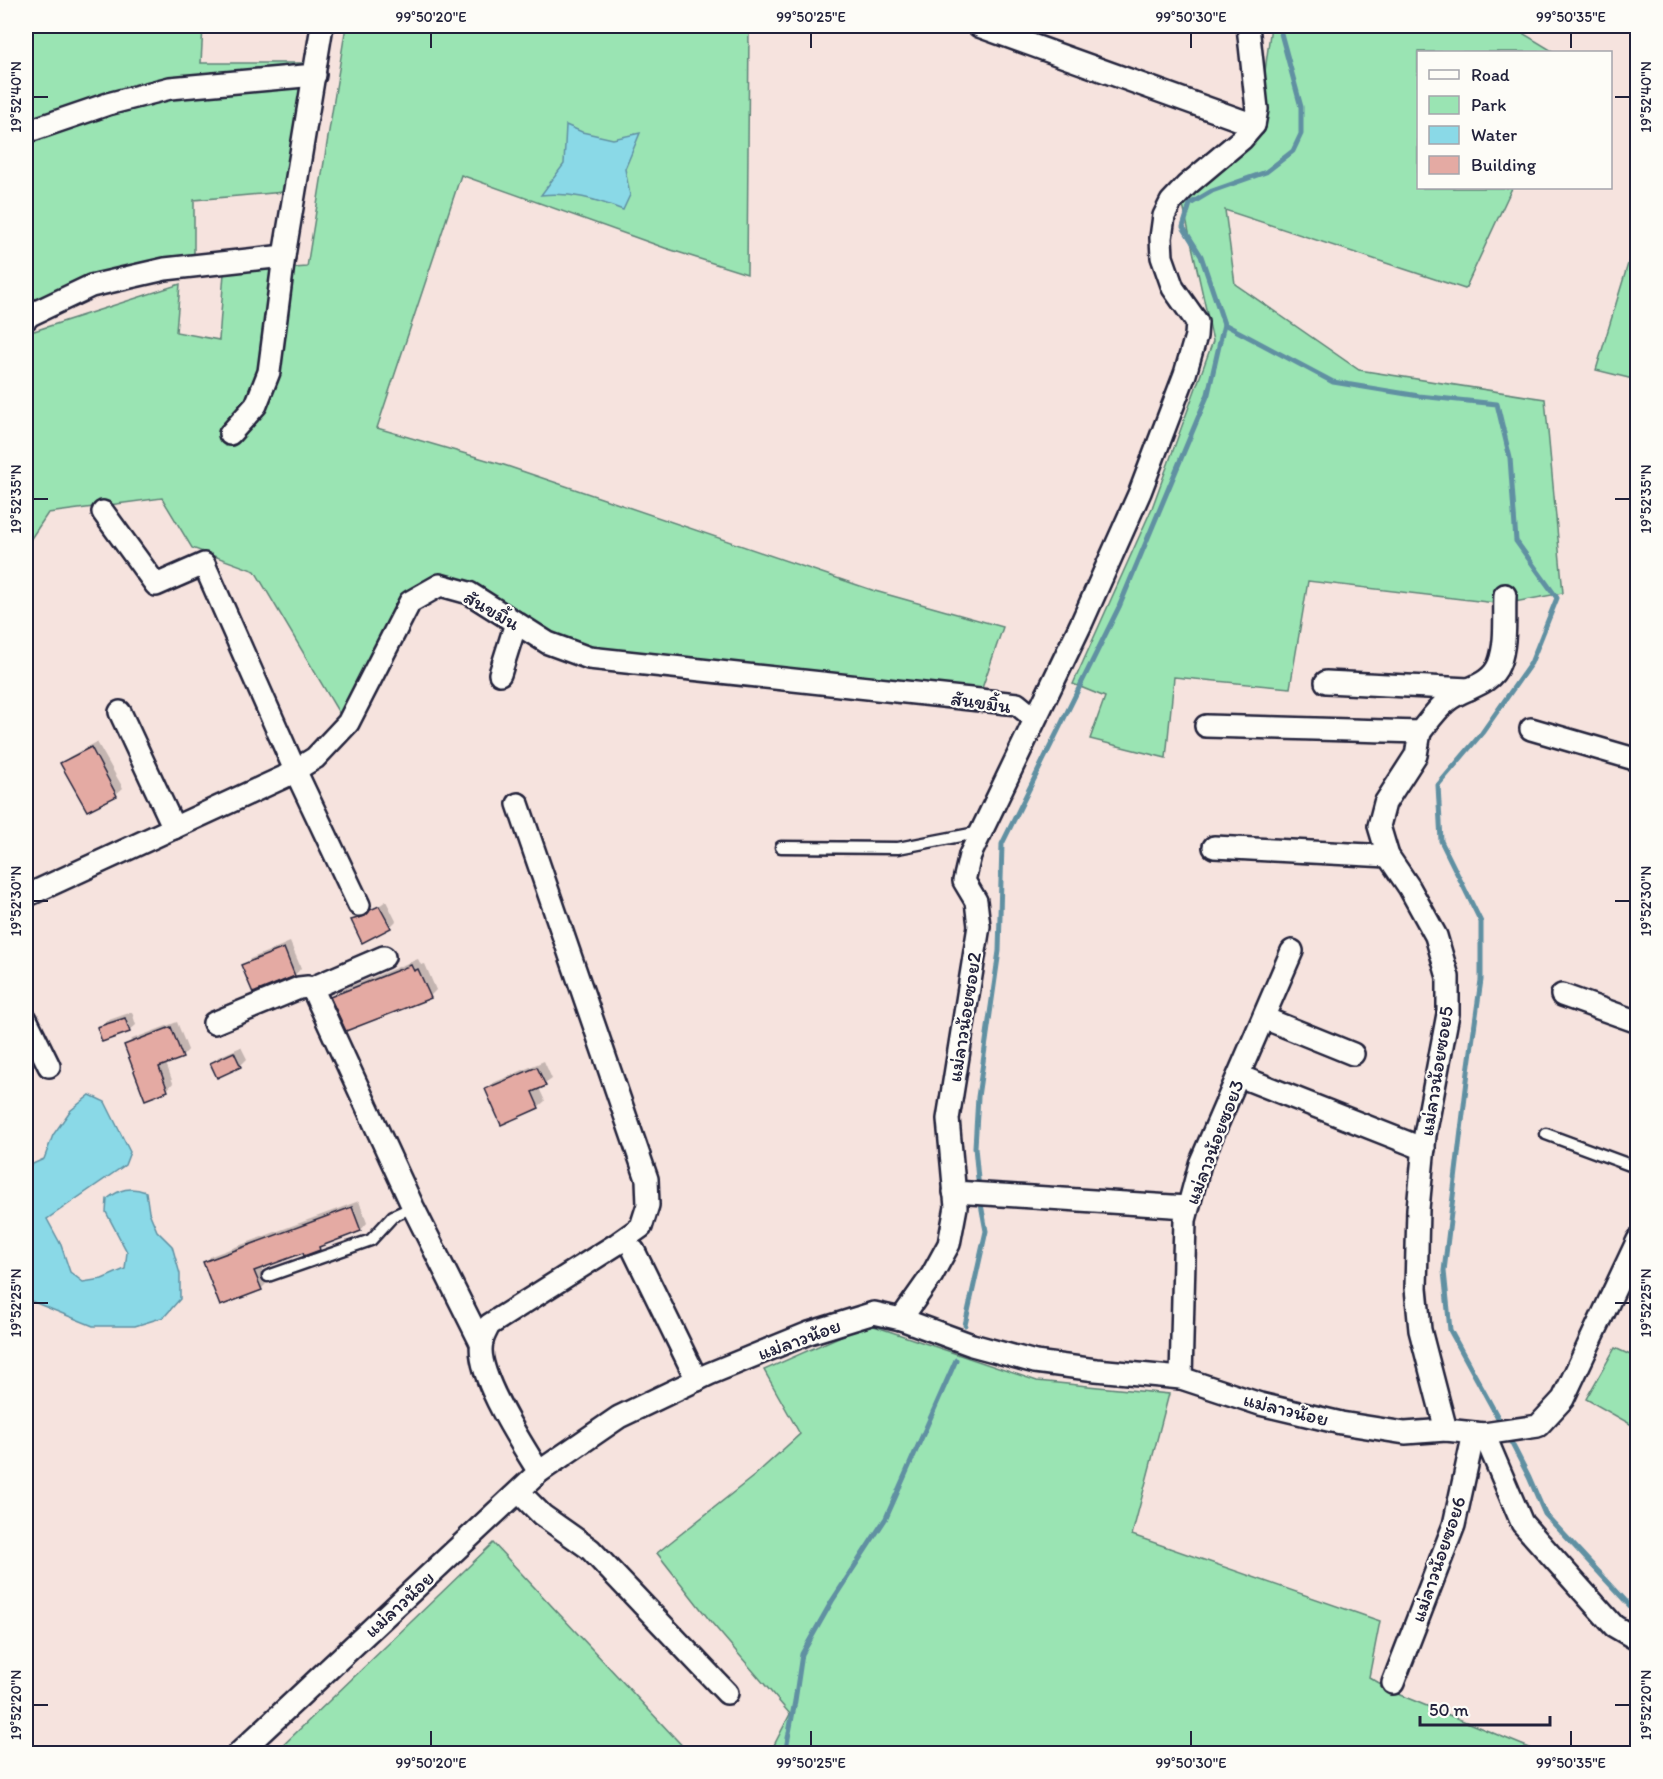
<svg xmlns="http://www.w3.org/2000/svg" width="1663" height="1779" font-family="Itim,'Playpen Sans Thai',sans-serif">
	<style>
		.green { fill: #9ae4b3; stroke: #5e8377; stroke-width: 1.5 }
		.water { fill: #8ad9e7; stroke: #6090a2; stroke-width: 1.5 }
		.shadow { fill: #0003 }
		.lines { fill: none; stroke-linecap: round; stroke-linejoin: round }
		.stream { stroke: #6090a2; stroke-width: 5 }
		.building { fill: #e4aaa3; stroke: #22223b; stroke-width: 1.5 }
		.service-casing { stroke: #22223b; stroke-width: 15 }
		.minor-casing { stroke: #22223b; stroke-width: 26 }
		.service { stroke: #fdfcf7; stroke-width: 10 }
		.minor { stroke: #fdfcf7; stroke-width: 21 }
		.ticks { fill: none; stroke: #22223b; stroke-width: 2 }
		.labels { text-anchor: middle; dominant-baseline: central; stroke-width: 4.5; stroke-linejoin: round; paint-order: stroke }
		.street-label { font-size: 20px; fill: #22223b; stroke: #fdfcf7 }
		.neatline { fill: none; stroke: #22223b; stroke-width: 2 }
		.ticks-label { font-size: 15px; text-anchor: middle; fill: #22223b }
	</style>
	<rect width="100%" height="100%" fill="#f6e3de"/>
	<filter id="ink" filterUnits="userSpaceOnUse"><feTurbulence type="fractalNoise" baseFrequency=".0167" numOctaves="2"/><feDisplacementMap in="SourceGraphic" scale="12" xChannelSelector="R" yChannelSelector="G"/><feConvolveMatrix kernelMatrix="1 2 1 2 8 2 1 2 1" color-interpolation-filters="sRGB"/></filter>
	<g filter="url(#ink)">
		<g class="green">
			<path d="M26,26H203L201,63H304L284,192L194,200V255L90,277L26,316Z"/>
			<path d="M346,26H749L747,274L665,248L461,175L377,428L504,465L875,591L1003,627L978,700L589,658L440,585L410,602L349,730L255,571L192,548L162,498L48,513L26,546V338L31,332L180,284L176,332L219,340L224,273L307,267Z"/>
			<path d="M1271,26H1511L1554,52H1418V188H1512L1465,289L1225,210L1235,284L1359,370L1545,399L1563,593L1504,604L1308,581L1290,688L1174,677L1166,758L1090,739L1105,697L1073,684L1152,508L1213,341L1182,201L1256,139Z"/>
			<path d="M1637,234V380L1596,370Z"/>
			<path d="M868,1324L1037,1381L1169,1394L1132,1535L1380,1621L1369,1677L1400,1695L1542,1753H770L790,1714L711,1622L657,1553L754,1476L800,1434L764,1370Z"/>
			<path d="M1615,1348L1637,1358V1428L1586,1399Z"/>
			<path d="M493,1543L689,1753H275Z"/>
		</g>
		<g class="water">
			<path d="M566,125L582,132L613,139L640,133L625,169L630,195L623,210C595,199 571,192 541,195L564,164Z"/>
			<path d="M90,1095L105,1102L130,1152L125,1165L47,1219L61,1245L70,1272L83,1282L102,1279L125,1269L127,1252L106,1212L107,1199C120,1189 130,1186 146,1192L149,1212L157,1231L172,1246L180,1274V1299L164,1317L135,1326H93L26,1299V1167L44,1159L53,1135L70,1111Z"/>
		</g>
		<g class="shadow">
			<path d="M97,742L123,788L116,794L87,809L62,763L69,757Z"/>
			<path d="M386,901L396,921L390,927L352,920L359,914L373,910Z"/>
			<path d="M290,942L301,968L295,975L254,991L243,966L250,959Z"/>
			<path d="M418,959L421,965L425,964L436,990L430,996L332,997L339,991Z"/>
			<path d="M132,1012L136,1025L129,1031L99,1027L106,1021Z"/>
			<path d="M177,1022L188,1050L182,1057L166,1063L173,1083L167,1090L126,1046L132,1039Z"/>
			<path d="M241,1047L247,1059L240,1066L212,1064L218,1057Z"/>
			<path d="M544,1061L552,1079L539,1088L545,1101L538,1107L487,1089L493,1083Z"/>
			<path d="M359,1201L367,1223L361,1230L325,1243L320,1248L305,1254L304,1251L261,1267L268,1282L261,1289L205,1263L211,1256Z"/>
		</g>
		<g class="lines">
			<g class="stream">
				<path d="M1224,324L1333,382L1419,396L1497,404L1510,458L1516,541L1557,598L1531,663L1482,733L1438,785L1441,841L1481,922V980L1468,1072L1444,1271L1450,1330L1502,1425"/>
				<path d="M979,1190L975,1147L978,1097L999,951L1002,844L1119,607L1208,394L1224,324L1201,256L1183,227L1190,204L1212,191L1266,172L1293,151L1301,134V107L1279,26"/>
				<path d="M965,1325L986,1231L980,1199"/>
				<path d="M1508,1436L1529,1477L1545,1514L1632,1608L1638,1610"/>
				<path d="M785,1754L795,1701L802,1654L832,1601L886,1518L956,1360"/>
			</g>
		</g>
		<g class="building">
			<path d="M91,747L117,796L87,811L60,763Z"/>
			<path d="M379,906L391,928L362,943L351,920L365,916L370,910Z"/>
			<path d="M284,948L295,976L253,993L241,965Z"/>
			<path d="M411,965L414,971L418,969L431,998L346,1031L330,997Z"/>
			<path d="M125,1018L130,1032L102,1042L97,1027Z"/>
			<path d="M171,1027L183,1058L159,1067L168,1091L145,1100L124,1045Z"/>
			<path d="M234,1052L241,1067L217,1078L210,1063Z"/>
			<path d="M537,1067L546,1086L532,1092L539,1108L501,1125L485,1089Z"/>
			<path d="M352,1207L361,1231L319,1247L320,1250L304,1256L303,1253L254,1271L262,1290L220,1306L203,1262Z"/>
		</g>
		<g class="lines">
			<g class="service-casing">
				<g id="service">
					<path d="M781,847L898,848L981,832"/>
					<path d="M1546,1134L1638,1168"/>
					<path d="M268,1276L371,1240L393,1216L413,1207"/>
				</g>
			</g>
			<g class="minor-casing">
				<g id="minor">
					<path d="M979,26L1254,125"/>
					<path d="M26,132L108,104L170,88L315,75"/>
					<path d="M26,319L30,315L91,286L165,269L284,256"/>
					<path d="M230,434L256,405L269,372L284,256L322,26"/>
					<path d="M103,512L156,585L204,564L295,770L359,905"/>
					<path d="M500,674L516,623"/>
					<path d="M1326,682L1469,689"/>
					<path d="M120,712L174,828"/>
					<path d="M1206,726L1420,732L1416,755L1385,803L1379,826L1388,856L1409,887L1436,936L1448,977V1014L1425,1135L1418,1209L1416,1288L1420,1330L1446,1430"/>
					<path d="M1531,729L1638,760"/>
					<path d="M1420,732C1428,722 1437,709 1447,701C1464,687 1490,687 1499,664C1507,643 1504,617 1505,595"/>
					<path d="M518,804L647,1179L648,1205L641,1227L617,1244L489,1325C487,1330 483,1336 482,1342C474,1372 523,1446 539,1472"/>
					<path d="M1214,847L1388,856"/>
					<path d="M26,896L284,777L315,758L348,723L410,602L440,585L469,593L548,643L589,658L1017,704L1034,718"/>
					<path d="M310,989L384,957"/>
					<path d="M1562,995L1638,1022"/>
					<path d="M1264,1018L1353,1054"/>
					<path d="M26,1019L49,1066"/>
					<path d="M214,1023L299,988L308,987L314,992L413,1207L481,1343"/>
					<path d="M1239,1076L1424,1149"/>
					<path d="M954,1192L1187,1207"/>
					<path d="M634,1251L697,1380"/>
					<path d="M901,1319L932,1275L949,1244L956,1207L948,1119L979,926L976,901L964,881L970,855L1082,622L1140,492L1185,374L1196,336L1197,322L1173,288L1162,257L1161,238L1164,216L1171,202L1187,185L1242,139L1254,125L1257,109L1248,26"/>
					<path d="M1181,1378L1185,1220L1200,1164L1292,951"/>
					<path d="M1484,1434L1522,1523L1614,1626L1638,1640"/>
					<path d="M519,1492L542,1515L590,1549L727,1693"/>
					<path d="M1393,1683L1454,1525L1474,1433"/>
					<path d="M238,1754L539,1472L619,1417L709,1374L809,1333L874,1313L901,1319L972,1345L1035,1362L1096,1370L1181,1378L1260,1404L1341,1423L1405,1433L1446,1430L1484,1434L1538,1426L1563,1399L1638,1240"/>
				</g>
			</g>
			<use href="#service" class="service"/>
			<use href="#minor" class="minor"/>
		</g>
	</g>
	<path class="ticks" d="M431,33V48M811,33V48M1191,33V48M1571,33V48M33,97H48M1615,97H1630M33,499H48M1615,499H1630M33,901H48M1615,901H1630M33,1303H48M1615,1303H1630M33,1705H48M1615,1705H1630M431,1731V1746M811,1731V1746M1191,1731V1746M1571,1731V1746"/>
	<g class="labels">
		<g class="street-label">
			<text transform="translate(492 610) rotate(30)">สันขมิ้น</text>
			<text transform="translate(981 702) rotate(8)">สันขมิ้น</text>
			<text transform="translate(964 1017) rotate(-81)">แม่ลาวน้อยซอย2</text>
			<text transform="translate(1436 1071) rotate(-81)">แม่ลาวน้อยซอย5</text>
			<text transform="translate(1214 1142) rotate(-69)">แม่ลาวน้อยซอย3</text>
			<text transform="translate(799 1339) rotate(-20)">แม่ลาวน้อย</text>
			<text transform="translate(1286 1409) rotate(14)">แม่ลาวน้อย</text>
			<text transform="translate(1438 1559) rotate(-71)">แม่ลาวน้อยซอย6</text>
			<text transform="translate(399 1604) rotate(-43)">แม่ลาวน้อย</text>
		</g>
	</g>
	<rect width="1663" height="1779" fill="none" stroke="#fdfcf7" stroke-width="66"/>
	<rect x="1417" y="51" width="195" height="138" fill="#fdfcf7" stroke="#a5a5ac" stroke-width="1.5"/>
	<rect x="1429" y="70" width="30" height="9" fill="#fdfcf7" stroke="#a5a5ac" stroke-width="1.5"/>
	<text x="1471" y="81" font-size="18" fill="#22223b">Road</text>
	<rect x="1429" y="96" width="30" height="18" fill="#9ae4b3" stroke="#a5a5ac" stroke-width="1.5"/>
	<text x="1471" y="111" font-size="18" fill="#22223b">Park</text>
	<rect x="1429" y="126" width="30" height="18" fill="#8ad9e7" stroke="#a5a5ac" stroke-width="1.5"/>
	<text x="1471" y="141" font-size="18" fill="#22223b">Water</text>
	<rect x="1429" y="156" width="30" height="18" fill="#e4aaa3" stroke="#a5a5ac" stroke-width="1.5"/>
	<text x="1471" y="171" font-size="18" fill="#22223b">Building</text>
	<path d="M1420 1716v9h130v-9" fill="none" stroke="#22223b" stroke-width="3"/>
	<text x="1429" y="1716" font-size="18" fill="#22223b" stroke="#fdfcf7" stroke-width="4.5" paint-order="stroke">50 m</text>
	<rect x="33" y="33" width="1597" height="1713" class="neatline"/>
	<g class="ticks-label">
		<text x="431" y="22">99°50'20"E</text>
		<text x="811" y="22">99°50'25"E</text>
		<text x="1191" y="22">99°50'30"E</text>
		<text x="1571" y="22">99°50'35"E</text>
		<text transform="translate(16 97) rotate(-90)" y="5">19°52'40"N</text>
		<text transform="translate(1646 97) rotate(-90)" y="5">19°52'40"N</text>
		<text transform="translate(16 499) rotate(-90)" y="5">19°52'35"N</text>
		<text transform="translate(1646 499) rotate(-90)" y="5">19°52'35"N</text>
		<text transform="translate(16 901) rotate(-90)" y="5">19°52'30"N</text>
		<text transform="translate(1646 901) rotate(-90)" y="5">19°52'30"N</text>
		<text transform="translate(16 1303) rotate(-90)" y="5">19°52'25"N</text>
		<text transform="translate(1646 1303) rotate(-90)" y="5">19°52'25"N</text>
		<text transform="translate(16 1705) rotate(-90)" y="5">19°52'20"N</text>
		<text transform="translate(1646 1705) rotate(-90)" y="5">19°52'20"N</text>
		<text x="431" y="1768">99°50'20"E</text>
		<text x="811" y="1768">99°50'25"E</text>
		<text x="1191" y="1768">99°50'30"E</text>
		<text x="1571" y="1768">99°50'35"E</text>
	</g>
</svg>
